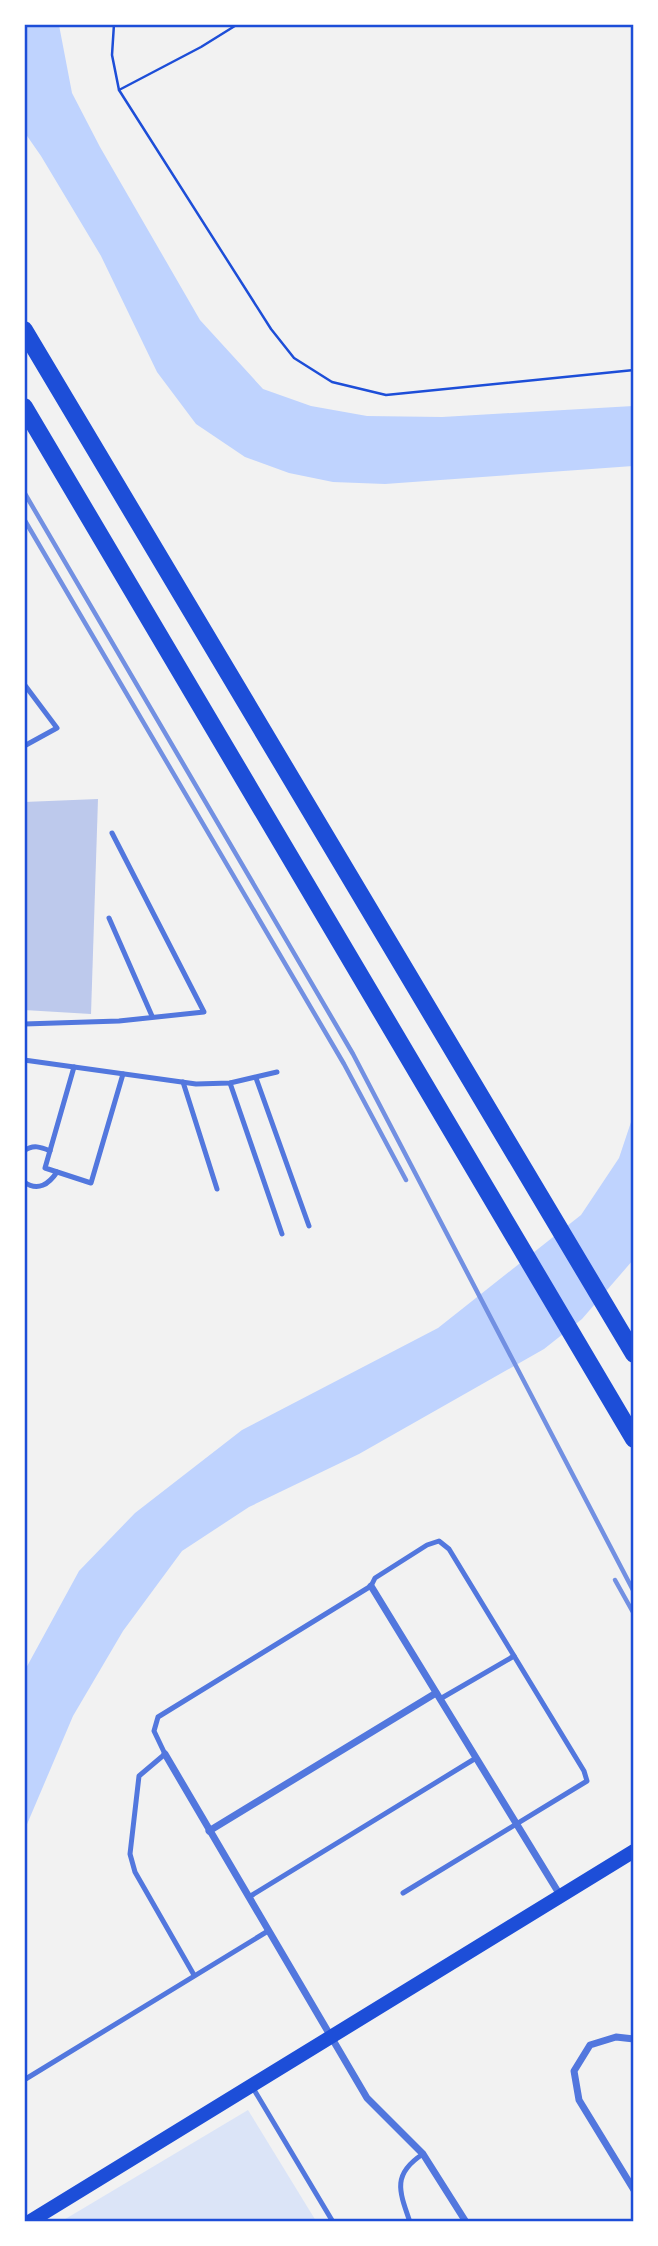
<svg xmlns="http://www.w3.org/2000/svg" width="658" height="2246" font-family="Arial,sans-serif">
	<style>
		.green { fill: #dbe4f7 }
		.water { fill: #bfd3fe }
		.building { fill: #bdc9ec }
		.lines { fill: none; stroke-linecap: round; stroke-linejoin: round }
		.path { stroke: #1d4ed8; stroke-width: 2.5 }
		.service { stroke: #5277de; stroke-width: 5 }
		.minor { stroke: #5277de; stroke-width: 7 }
		.secondary { stroke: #1d4ed8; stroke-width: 14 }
		.motorway { stroke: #1d4ed8; stroke-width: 18 }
		.rail { stroke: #7290e2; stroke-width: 4.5 }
		.neatline { fill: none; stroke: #1d4ed8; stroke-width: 2.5 }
	</style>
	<rect width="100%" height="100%" fill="#f2f2f2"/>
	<path class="green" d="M248,2110L316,2221H62Z"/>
	<g class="water">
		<path d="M24,25H59L72,93L100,147L200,320L263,389L311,406L367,416L442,417L633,406V466L385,484L333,482L289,473L245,457L196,424L157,372L101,256L41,156L25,133Z"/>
		<path d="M633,1116V1260L582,1319L544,1349L359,1454L249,1507L182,1551L123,1631L73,1716L25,1829V1670L79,1571L135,1513L242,1430L438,1328L581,1215L619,1158Z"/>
	</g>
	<path class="building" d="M98,799L91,1014L24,1010V802Z"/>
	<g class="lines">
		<g class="path">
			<path d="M114,24L112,55L119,90L271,329L294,358L332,382L386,395L634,370"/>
			<path d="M119,90L201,47L238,24"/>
		</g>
		<g class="service">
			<path d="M24,684L57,728L26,745L24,743"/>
			<path d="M109,918L152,1016"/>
			<path d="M24,1024L119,1021L204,1012L112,833"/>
			<path d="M24,1060L196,1084L230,1083L277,1072"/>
			<path d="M74,1067L45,1168L91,1183L123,1074"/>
			<path d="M256,1078L309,1226"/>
			<path d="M183,1082L217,1189"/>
			<path d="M230,1083L282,1234"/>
			<path d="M24,1151C33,1144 41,1147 50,1151"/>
			<path d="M24,1182C38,1192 49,1184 57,1172"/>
			<path d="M440,1699L514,1656"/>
			<path d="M249,1897L476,1758"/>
			<path d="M194,1975L135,1872L130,1854L139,1776L165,1754L154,1731L158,1717L371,1586L375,1578L427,1545L439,1541L449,1549L584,1771L587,1781L403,1893"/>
			<path d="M24,2080L268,1931"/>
			<path d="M253,2088L333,2222"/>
			<path d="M410,2222C399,2191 392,2174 423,2154"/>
		</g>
		<g class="minor">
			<path d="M371,1586L560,1895"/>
			<path d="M165,1754L367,2098L423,2154L466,2222"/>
			<path d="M209,1831L436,1693"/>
			<path d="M634,2039L616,2037L590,2045L574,2071L579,2100L634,2190"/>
		</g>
		<path class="secondary" d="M29,2222L634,1851"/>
		<g class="motorway">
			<path d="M24,330L634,1354"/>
			<path d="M24,407L634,1439"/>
		</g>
		<g class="rail">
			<path d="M24,492L353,1054L634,1592"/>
			<path d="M24,519L344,1064L406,1180"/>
			<path d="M615,1580L634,1614"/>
		</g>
	</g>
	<rect width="658" height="2246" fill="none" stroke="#ffffff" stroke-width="52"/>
	<rect x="26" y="26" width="606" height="2194" class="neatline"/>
</svg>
